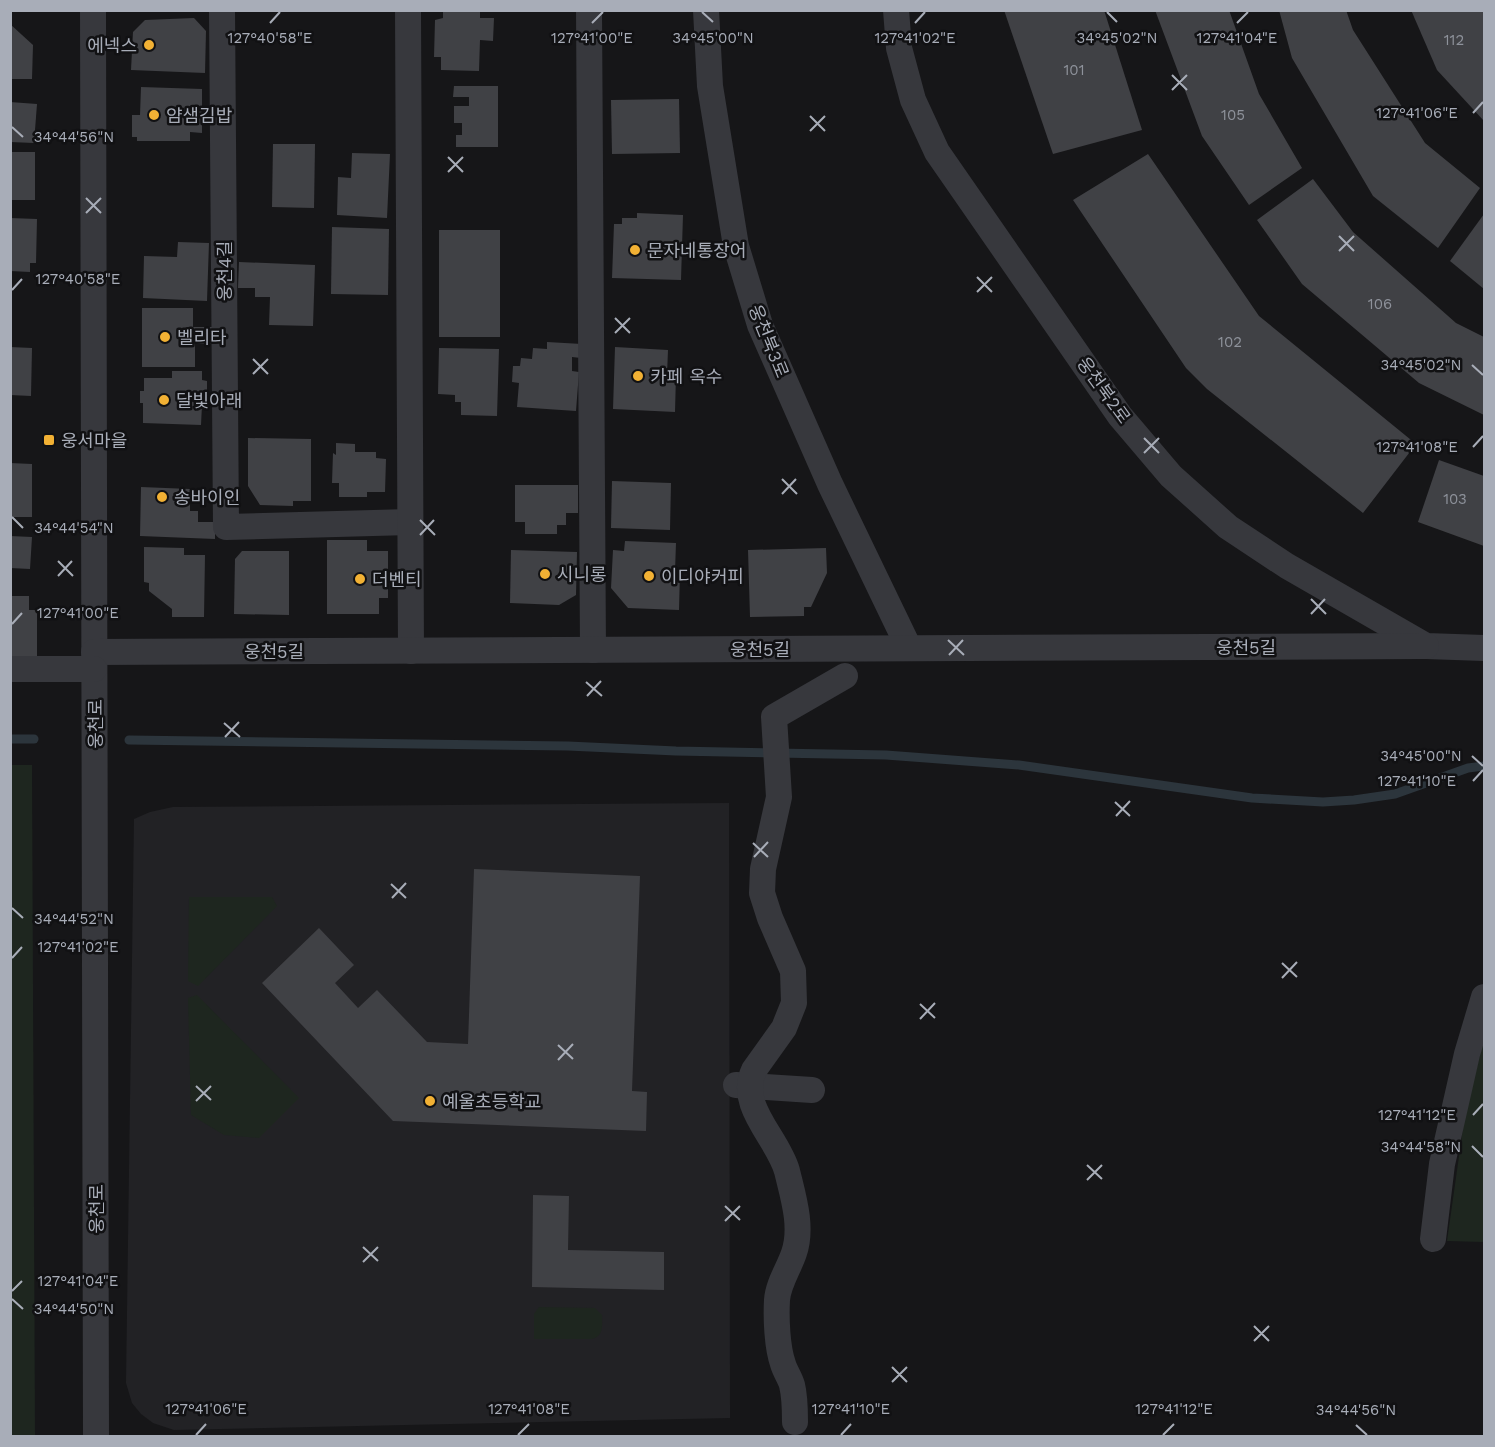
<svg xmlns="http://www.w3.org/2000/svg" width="1495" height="1447" font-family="'Work Sans','Noto Sans KR',sans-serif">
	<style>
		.built { fill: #222225 }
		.green { fill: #1e261f }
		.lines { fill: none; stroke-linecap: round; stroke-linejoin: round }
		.stream { stroke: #2c353c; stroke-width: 9 }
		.building { fill: #404145 }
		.street { stroke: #37383d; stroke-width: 26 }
		.ticks { fill: none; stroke: #a8adb8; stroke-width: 2 }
		.poi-dot { fill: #f2b134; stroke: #111113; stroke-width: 2 }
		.labels { text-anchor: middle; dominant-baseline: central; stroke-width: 5; stroke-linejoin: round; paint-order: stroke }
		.number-label { font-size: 15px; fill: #8e929b }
		.poi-label { font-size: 18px; fill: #a8adb8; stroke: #111113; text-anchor: start }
		.street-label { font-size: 18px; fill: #a8adb8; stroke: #111113 }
		.ticks-label { font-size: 15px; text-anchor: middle; fill: #a8adb8; stroke: #111113; stroke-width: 5; stroke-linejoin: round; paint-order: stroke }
	</style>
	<rect width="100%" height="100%" fill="#161618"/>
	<path class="built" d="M729,803L730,1418L174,1430L153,1423L141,1414L132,1403L126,1383L134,819L150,812L173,807Z"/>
	<g class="green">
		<path d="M11,765H32L35,1436H10Z"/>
		<path d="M189,897H272L277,906L198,986L188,981Z"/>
		<path d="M197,995L299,1098L259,1138L224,1135L191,1115L188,998Z"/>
		<path d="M1484,1039V1242L1447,1241L1465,1114Z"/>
		<path d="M539,1307L595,1308L602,1315C602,1326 604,1336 592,1339H534V1314Z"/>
	</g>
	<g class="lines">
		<g class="stream">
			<path d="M10,739H34"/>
			<path d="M129,740L568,746L676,751L886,755L1019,765L1252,798L1323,802L1354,800L1395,794L1468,768L1484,766"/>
		</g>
	</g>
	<g class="building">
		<path d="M1004,10H1104L1142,130L1053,154Z"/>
		<path d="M1155,10H1229L1259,94L1302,168L1249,205L1202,136Z"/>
		<path d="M1279,10H1346L1353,30L1425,143L1480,188L1438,248L1373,196L1292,58Z"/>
		<path d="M1411,10H1484V121L1437,70Z"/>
		<path d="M443,11L480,12V18H494L493,41L480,40L479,71L441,70V57H434L435,20L443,18Z"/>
		<path d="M194,18L206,31L205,73L131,70L133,32L145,20Z"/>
		<path d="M10,24L33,45L32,79H10Z"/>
		<path d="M454,86H498V147H456V135H462V123H454V106H469V97H453Z"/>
		<path d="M141,87L202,89V133L190,132V141H137V137H132V115H140Z"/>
		<path d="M679,99L680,153L612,154L611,100Z"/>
		<path d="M10,102L37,104L34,143L10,142Z"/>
		<path d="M273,144H315L314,208L272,207Z"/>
		<rect x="10" y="152" width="25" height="48"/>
		<path d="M352,153L390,154L387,218L337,215L338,177L351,178Z"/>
		<path d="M1148,154L1259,316L1416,444L1363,513L1207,389L1186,368L1073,200Z"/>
		<path d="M1313,179L1353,232L1456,323L1484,337V415L1419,383L1302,284L1257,220Z"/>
		<path d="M637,213L683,215L681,280L612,278L614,224H622V218H637Z"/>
		<path d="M1484,214V289L1450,261Z"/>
		<path d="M10,218L37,219L36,263H30V272L10,271Z"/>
		<path d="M332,227L389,229L388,295L331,294Z"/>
		<rect x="439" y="230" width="61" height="107"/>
		<path d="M178,242L209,243L207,301L143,298L144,256L177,257Z"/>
		<path d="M239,262L315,265L313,326L269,325L270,297H255V288H238Z"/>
		<path d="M142,308H193V327H213V344H195V367H142Z"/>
		<path d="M547,342L582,344L581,358L572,357V371L579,372L576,411L517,407L519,383L512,382L513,366H520L521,358L532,359L533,348L547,349Z"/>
		<path d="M10,347L32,348L31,396L10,395Z"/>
		<path d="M615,347L668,350L667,375H676L675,412L613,409Z"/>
		<path d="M439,348L499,349L497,416L461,415V402H455V395L438,394Z"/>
		<path d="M172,371H202V380L207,381V405H202L201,425L143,423V403H140V391H144V378H172Z"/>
		<path d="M248,438L311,439V501H293V506L260,505L248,486Z"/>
		<path d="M336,443L355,444V452H376V458L386,459L385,492H367V497H339V483H332L333,453L336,455Z"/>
		<path d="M1439,460L1484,476V546L1418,522Z"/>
		<path d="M10,463L32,464V517H10Z"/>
		<path d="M612,481L671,483L670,530L611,528Z"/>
		<path d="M515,485H578V513H566V525H557V534H525V522H515Z"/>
		<path d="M141,487L190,489V511H198V522H215V539L140,536Z"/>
		<path d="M10,536L32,537L30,569L10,568Z"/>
		<path d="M327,540H367V551H388V598H379V614H327Z"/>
		<path d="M625,541L676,543L675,571L680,572L679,610L628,608L611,588L613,550L624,551Z"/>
		<path d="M144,547L184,548V555H205L204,617H172V609L149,591V583L144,582Z"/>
		<path d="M826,548L827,573L811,607H804V616L750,617L748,550Z"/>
		<path d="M511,550L577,552L576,595L559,605L510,603Z"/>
		<path d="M242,551H289V615L234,614L235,559Z"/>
		<path d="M10,596H29V610H37V658L10,657Z"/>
		<path d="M474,869L640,876L632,1091L647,1092L646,1131L393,1121L262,983L319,928L354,965L335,983L358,1008L377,990L427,1042L468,1044Z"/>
		<path d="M533,1195L569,1196L568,1250L664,1252V1290L532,1287Z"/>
	</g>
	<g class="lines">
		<g class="street">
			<path d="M93,10L96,1436"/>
			<path d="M222,10L226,527L410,522"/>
			<path d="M408,10L411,651"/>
			<path d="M589,10L593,650"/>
			<path d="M706,10L710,86L736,246L760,325L830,484L909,648"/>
			<path d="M896,10L899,48L913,100L937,152L1120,416L1171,476L1228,527L1287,566L1426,646L1484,648"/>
			<path d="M94,652L1426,646"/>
			<path d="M10,669H94"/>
			<path d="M736,1085L812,1090"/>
			<path d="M1433,1239L1442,1164L1467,1054L1484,997"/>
			<path d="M795,1422C795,1410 795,1397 792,1385C790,1378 785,1371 783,1364C777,1347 776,1318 777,1300C778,1284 789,1268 794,1253C803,1227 793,1196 787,1171C778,1138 737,1106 754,1070L784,1028L794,1003L793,971L770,918L762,893L763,869L779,797L774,717L845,676"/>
		</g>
	</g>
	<path class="ticks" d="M702,12L713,22M1107,12L1117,22M270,23L280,12M592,23L603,12M915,23L925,12M1237,23L1248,12M1172,75L1187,90M1172,90L1187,75M1473,113L1483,102M810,116L825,131M12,127L23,137M810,131L825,116M448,157L463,172M448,172L463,157M86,198L101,213M86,213L101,198M1339,236L1354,251M1339,251L1354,236M977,277L992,292M12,290L22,279M977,292L992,277M615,318L630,333M615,333L630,318M253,359L268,374M1472,365L1483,375M253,374L268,359M1144,438L1159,453M1473,447L1483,436M1144,453L1159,438M782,479L797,494M782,494L796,479M12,517L23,528M420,520L435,535M420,535L434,520M58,561L73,576M58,576L72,561M1311,599L1326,614M1311,614L1325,599M12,624L22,613M948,640L964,655M949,655L963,640M586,682L602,696M587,696L601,681M224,723L240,737M225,737L239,722M1472,756L1483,766M1473,781L1483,770M1115,802L1130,816M1116,816L1130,801M753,843L768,857M754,857L768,842M391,884L406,898M392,898L406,883M12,908L23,918M12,958L22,947M1282,963L1297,977M1282,978L1297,962M920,1004L935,1018M920,1019L935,1003M558,1045L573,1059M558,1060L573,1044M196,1086L211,1100M196,1101L211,1086M1473,1115L1483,1104M1472,1146L1483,1157M1087,1165L1102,1179M1087,1180L1102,1165M725,1206L740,1220M725,1221L740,1206M363,1247L378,1261M363,1262L378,1247M12,1291L22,1281M12,1299L23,1309M1254,1326L1269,1341M1254,1341L1269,1326M892,1367L907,1382M892,1382L907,1367M1356,1425L1367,1435M196,1435L206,1424M518,1435L529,1424M841,1435L851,1424M1163,1435L1174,1424"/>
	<g class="poi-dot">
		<circle cx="149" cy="45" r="6"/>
		<circle cx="154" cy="115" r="6"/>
		<circle cx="635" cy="250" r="6"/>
		<circle cx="165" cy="337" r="6"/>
		<circle cx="638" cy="376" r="6"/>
		<circle cx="164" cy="400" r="6"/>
		<rect x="43" y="434" width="12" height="12" rx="3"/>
		<circle cx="162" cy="497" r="6"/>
		<circle cx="545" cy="574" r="6"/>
		<circle cx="649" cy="576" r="6"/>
		<circle cx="360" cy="579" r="6"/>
		<circle cx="430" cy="1101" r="6"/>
	</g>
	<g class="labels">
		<g class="number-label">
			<text x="1454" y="40">112</text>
			<text x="1074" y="70">101</text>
			<text x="1233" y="115">105</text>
			<text x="1380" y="304">106</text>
			<text x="1230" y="342">102</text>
			<text x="1455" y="499">103</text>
		</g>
		<g class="poi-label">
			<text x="137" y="45" text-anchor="end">에넥스</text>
			<text x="166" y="115">얌샘김밥</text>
			<text x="647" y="250">문자네통장어</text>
			<text x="177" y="337">벨리타</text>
			<text x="650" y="376">카페 옥수</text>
			<text x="176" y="400">달빛아래</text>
			<text x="61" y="440">웅서마을</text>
			<text x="174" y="497">송바이인</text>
			<text x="557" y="574">시니롱</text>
			<text x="661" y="576">이디야커피</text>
			<text x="372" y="579">더벤티</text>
			<text x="442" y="1101">예울초등학교</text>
		</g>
		<g class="street-label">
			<text transform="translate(224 271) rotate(-90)">웅천4길</text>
			<text transform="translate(769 341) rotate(68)">웅천북3로</text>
			<text transform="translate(1104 390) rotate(54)">웅천북2로</text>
			<text x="1246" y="647">웅천5길</text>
			<text x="760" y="649">웅천5길</text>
			<text x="274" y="651">웅천5길</text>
			<text transform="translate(95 724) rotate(-90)">웅천로</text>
			<text transform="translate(96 1209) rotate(-90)">웅천로</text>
		</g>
	</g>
	<g class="ticks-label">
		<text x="713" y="43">34°45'00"N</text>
		<text x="1117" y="43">34°45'02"N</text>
		<text x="270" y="43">127°40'58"E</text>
		<text x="592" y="43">127°41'00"E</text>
		<text x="915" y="43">127°41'02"E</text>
		<text x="1237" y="43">127°41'04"E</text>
		<text x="1417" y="118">127°41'06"E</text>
		<text x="74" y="142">34°44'56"N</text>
		<text x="78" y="284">127°40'58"E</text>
		<text x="1421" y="370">34°45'02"N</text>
		<text x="1417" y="452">127°41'08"E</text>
		<text x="74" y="533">34°44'54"N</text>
		<text x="78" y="618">127°41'00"E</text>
		<text x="1421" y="761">34°45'00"N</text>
		<text x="1417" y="786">127°41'10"E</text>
		<text x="74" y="924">34°44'52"N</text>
		<text x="78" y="952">127°41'02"E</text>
		<text x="1417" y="1120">127°41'12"E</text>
		<text x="1421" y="1152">34°44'58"N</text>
		<text x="78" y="1286">127°41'04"E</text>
		<text x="74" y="1314">34°44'50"N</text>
		<text x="206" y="1414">127°41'06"E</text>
		<text x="529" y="1414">127°41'08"E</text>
		<text x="851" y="1414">127°41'10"E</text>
		<text x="1174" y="1414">127°41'12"E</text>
		<text x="1356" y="1415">34°44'56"N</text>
	</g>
	<rect width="1495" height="1447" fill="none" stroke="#a8adb8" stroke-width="24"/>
</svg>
